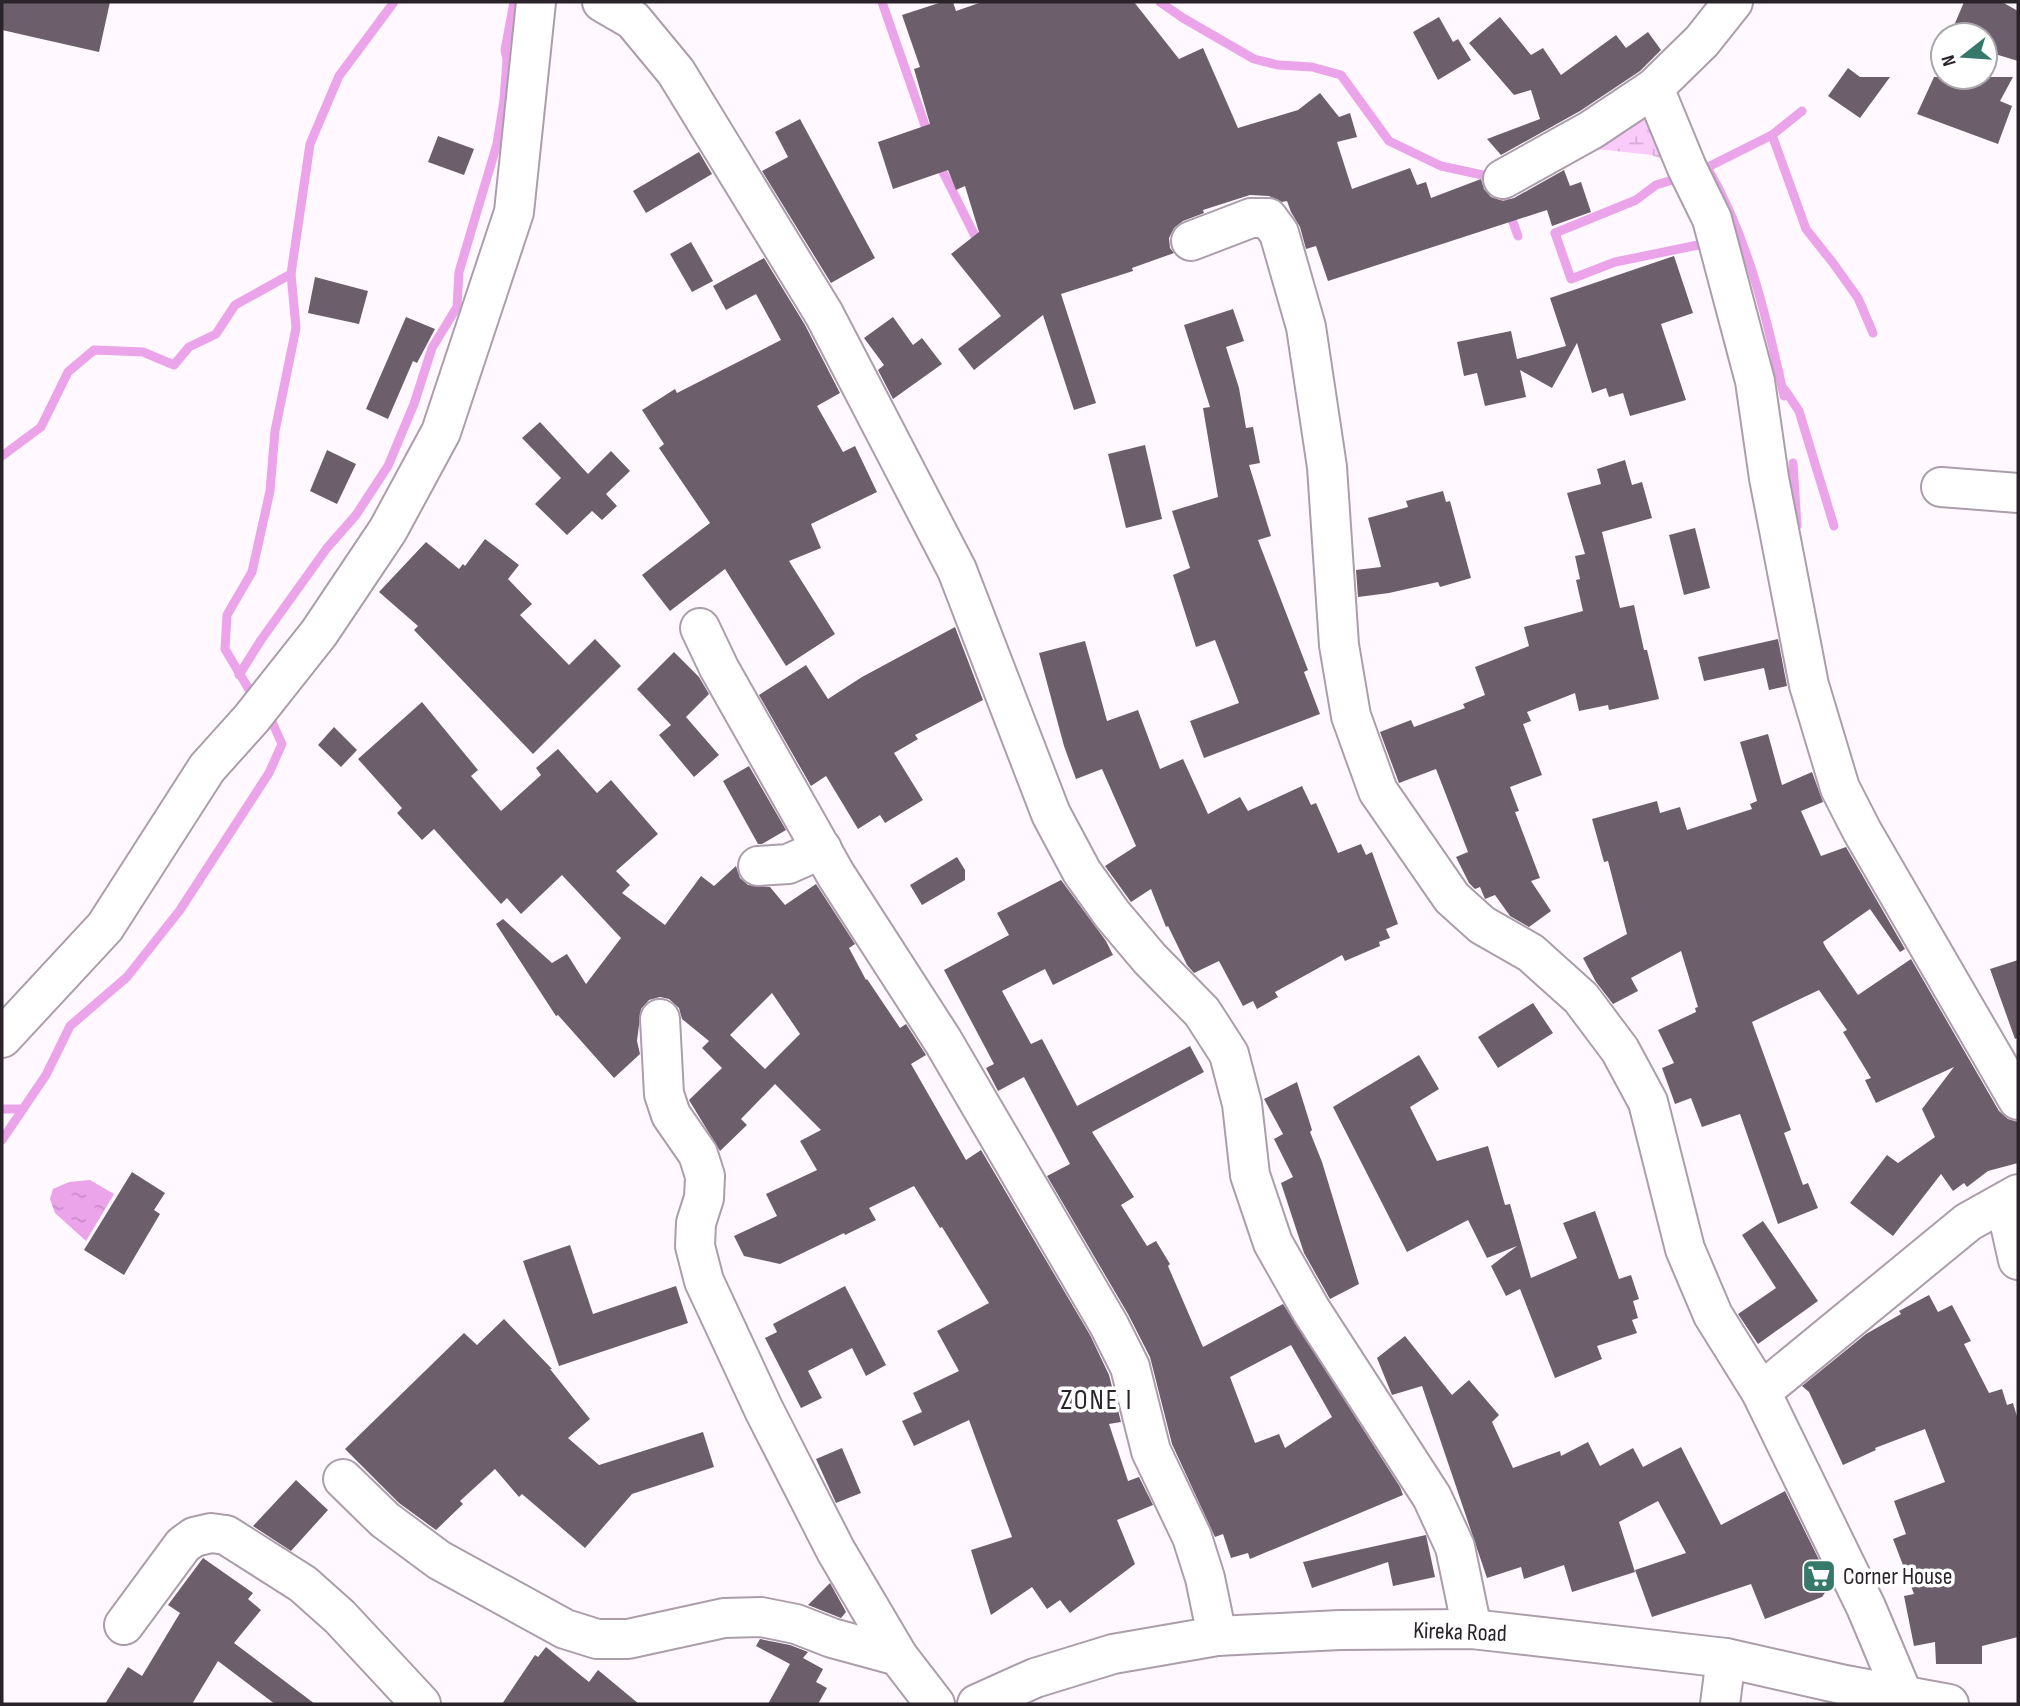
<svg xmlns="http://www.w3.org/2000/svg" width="2020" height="1706" font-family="'Sofia Sans Condensed',sans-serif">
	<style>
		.wetland { fill: url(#wetland-marsh) }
		.water { fill: url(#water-ripples) }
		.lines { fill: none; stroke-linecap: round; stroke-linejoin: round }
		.stream { stroke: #eba3e9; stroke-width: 9 }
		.building { fill: #6c5e6b; fill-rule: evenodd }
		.minor-casing { stroke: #ac9dab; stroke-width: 42 }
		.major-casing { stroke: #ac9dab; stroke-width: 42 }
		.minor { stroke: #fff; stroke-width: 38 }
		.major { stroke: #fff; stroke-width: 38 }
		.labels { text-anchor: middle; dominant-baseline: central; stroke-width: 7; stroke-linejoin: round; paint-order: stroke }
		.poi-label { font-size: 24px; fill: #2a242a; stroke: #fff; text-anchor: start }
		.street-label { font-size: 24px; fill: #2a242a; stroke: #fff }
		.quarter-label { font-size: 28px; letter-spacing: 2px; fill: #2a242a; stroke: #fff }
	</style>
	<defs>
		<pattern id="wetland-marsh" width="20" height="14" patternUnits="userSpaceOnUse" patternTransform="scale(1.75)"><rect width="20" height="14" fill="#facaf8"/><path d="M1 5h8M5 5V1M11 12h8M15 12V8" fill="none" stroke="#d6add5"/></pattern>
		<pattern id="water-ripples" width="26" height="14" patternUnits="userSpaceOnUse" patternTransform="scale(1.75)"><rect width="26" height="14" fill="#eba3e9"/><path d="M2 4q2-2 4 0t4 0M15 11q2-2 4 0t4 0" fill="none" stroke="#ca8cc8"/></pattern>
	</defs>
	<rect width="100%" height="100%" fill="#fff9ff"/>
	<path class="wetland" d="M1650,105L1675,165L1652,155L1596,149Z"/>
	<path class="water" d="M90,1180L114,1194L86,1241L55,1213L50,1199L53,1189L69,1182Z"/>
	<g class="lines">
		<g class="stream">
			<path d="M882,2L928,134"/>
			<path d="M1160,2L1183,18L1254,59L1278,65L1312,67L1341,75L1389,141L1441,166L1492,177L1501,189L1518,236"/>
			<path d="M1772,135L1806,229L1833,263L1858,298L1873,333"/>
			<path d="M939,164L974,234"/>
			<path d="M1708,169C1748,237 1767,319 1784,396"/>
			<path d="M1698,172L1772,135L1802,111"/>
			<path d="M1555,233L1571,279L1615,262L1708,243"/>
			<path d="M1555,233L1636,200L1656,185L1682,177"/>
			<path d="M1764,360L1779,372"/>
			<path d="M1785,390L1799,411L1834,526"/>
			<path d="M2,456L41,427L68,372L94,350L143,352L174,365L189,347L216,334L235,305L291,274"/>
			<path d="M1793,463L1797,526"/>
			<path d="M239,675L261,640L327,548L356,515L388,466L414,404L432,348L457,307L459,272L497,144L504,100L507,59L505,50L514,2"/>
			<path d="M254,698L225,649L227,615L252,572L270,491L275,431L296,328L291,274L310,144L339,76L394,2"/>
			<path d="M2,1109H23"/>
			<path d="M2,1140L46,1075L70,1026L127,977L180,910L269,773L282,744L268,713"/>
		</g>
	</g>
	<g class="building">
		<path d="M2,2H110L99,52L2,30Z"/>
		<path d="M942,2H953L956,11L982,2H1134L1179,59L1203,48L1238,128L1298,110L1320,93L1339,117L1350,113L1357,137L1337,142L1352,189L1410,168L1417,185L1426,182L1431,198L1481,179L1484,189L1491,197L1503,201L1514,198L1564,170L1570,186L1581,182L1591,212L1552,226L1547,210L1328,281L1316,246L1306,249L1300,227L1291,212L1287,201L1282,202L1269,196L1250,195L1203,210L1204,213L1183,221L1174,228L1169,238L1170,248L1174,253L1132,268L1133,271L1061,294L1096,403L1074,410L1043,315L974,370L958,349L1001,316L951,254L979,232L965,186L956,190L948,170L893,189L878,142L930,124L914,69L920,67L902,15Z"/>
		<path d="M1964,2H2002L2018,11V61L1985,51V35H1950Z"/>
		<path d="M1439,17L1453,42L1458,39L1471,60L1438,80L1413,32Z"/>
		<path d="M1500,17L1531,55L1543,48L1561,75L1616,35L1626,48L1648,32L1661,50L1640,71L1580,111L1501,155L1487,139L1540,119L1531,90L1514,95L1469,43Z"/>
		<path d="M1848,68L1860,77H1890L1860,118L1828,96Z"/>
		<path d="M1934,77H2013L2000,101L2012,106L1998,144L1917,114Z"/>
		<path d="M800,119L875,258L831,283L762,171L788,157L775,132Z"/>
		<path d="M438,136L474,149L464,175L428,162Z"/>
		<path d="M699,152L712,174L646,213L633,191Z"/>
		<path d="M691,242L713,281L692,292L670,254Z"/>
		<path d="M1674,256L1693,313L1661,324L1686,400L1630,416L1623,393L1609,397L1606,388L1592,393L1577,343L1552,388L1520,370L1526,397L1485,406L1477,373L1464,376L1457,342L1511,331L1517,359L1566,346L1550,298Z"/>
		<path d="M764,258L805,325L840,393L817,406L843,452L855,446L877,492L811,524L821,548L789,561L835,634L786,666L725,569L670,611L642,575L710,523L659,448L664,444L642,410L675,389L677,393L781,340L756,294L726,310L713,286Z"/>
		<path d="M315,277L368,291L359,324L308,313Z"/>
		<path d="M1233,309L1244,341L1226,347L1239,388L1246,428L1253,427L1260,463L1249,465L1271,536L1258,540L1308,670L1304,672L1320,714L1204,758L1190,721L1239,703L1215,640L1196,647L1173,575L1190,568L1172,511L1218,497L1203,408L1210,407L1184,325Z"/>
		<path d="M406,317L435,329L417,363L413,361L388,419L366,409Z"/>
		<path d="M893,317L913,345L922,338L942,364L893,399L878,370L884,365L864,338Z"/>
		<path d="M540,422L588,474L611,451L630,471L606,494L617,506L602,520L592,511L567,535L535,504L561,478L522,438Z"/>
		<path d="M1145,445L1162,519L1126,528L1108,454Z"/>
		<path d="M327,450L356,464L337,504L310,491Z"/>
		<path d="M1625,460L1632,485L1642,482L1652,518L1602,532L1620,608L1634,605L1644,650H1647L1659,699L1609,710L1608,705L1579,711L1575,693L1527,712L1531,721L1523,724L1542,775L1510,787L1519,811L1515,812L1540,878L1531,881L1551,911L1529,927L1510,916L1495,895L1485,899L1480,887L1475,889L1469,883L1456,857L1468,852L1436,769L1399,783L1380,732L1411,720L1414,727L1465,708L1463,704L1485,695L1475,667L1529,646L1524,627L1583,611L1576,580L1580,579L1575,556L1585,554L1567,493L1601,484L1597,469Z"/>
		<path d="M1443,491L1446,502L1450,501L1471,578L1440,587L1438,582L1389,593L1358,597L1356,570L1381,567L1368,518L1408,507L1406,501Z"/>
		<path d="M1695,528L1710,588L1684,595L1669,535Z"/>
		<path d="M485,539L519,565L508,579L532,604L520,615L569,665L595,639L621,666L533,754L414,630L418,626L379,592L426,542L459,569L463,564L465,566Z"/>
		<path d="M955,627L983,700L915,735L918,739L894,753L923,800L885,823L880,815L858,829L826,776L811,786L759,695L806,665L828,699L862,677Z"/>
		<path d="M1778,639L1787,686L1769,690L1764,668L1704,681L1698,657Z"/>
		<path d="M1085,641L1107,721L1138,710L1160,769L1183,759L1208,814L1240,797L1248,811L1302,786L1311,805L1316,803L1338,853L1361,844L1366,855L1372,852L1398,924L1386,929L1390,938L1379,942L1380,946L1345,961L1342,955L1275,992L1278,997L1257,1009L1253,1001L1243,1006L1219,961L1194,973L1187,965L1168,926L1166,927L1151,889L1131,902L1105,866L1136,846L1102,769L1076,779L1064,746L1039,653Z"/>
		<path d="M674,652L699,677L709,694L686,717L719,755L694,777L659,735L671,725L637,689Z"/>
		<path d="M422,702L478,770L471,776L501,811L541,775L536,768L558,749L597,793L611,780L658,834L616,871L630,885L622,893L665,925L701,876L714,886L736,866L740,878L748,885L770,887L785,905L816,884L855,944L849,948L866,980L867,979L900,1028L906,1024L926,1055L911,1064L966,1160L981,1150L1090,1335L1109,1375L1121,1422L1109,1424L1128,1481L1139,1477L1153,1505L1117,1520L1135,1564L1070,1613L1060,1600L1047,1609L1032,1587L991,1615L971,1550L1012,1537L969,1420L914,1446L902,1421L922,1412L913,1393L959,1371L937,1331L989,1303L942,1227L940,1228L914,1186L869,1208L876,1220L845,1235L844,1233L780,1264L744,1256L734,1236L777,1216L766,1194L817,1170L800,1141L821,1130L775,1084L741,1119L747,1125L720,1151L689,1100L722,1068L702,1048L709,1041L682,1019L679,1008L669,999L660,997L649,1000L641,1009L637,1041L640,1054L614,1078L558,1015L556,1016L496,924L503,919L552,963L567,954L586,984L621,938L562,875L521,914L507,898L501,904L434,829L422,840L397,813L402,808L358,759ZM772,993L800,1034L765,1069L730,1035Z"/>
		<path d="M334,727L357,750L341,767L318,745Z"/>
		<path d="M1768,734L1782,785L1812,772L1823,802L1801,811L1821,856L1846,847L1905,949L1900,952L1870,909L1823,942L1826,948L1858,995L1911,959L1999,1111L2008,1119L2018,1122V1163L1988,1171L1967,1187L1964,1183L1953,1191L1941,1174L1893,1236L1850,1203L1887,1155L1898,1163L1935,1137L1922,1109L1954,1067L1876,1103L1865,1080L1871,1078L1843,1032L1847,1030L1819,990L1752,1022L1791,1130L1784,1133L1803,1185L1808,1183L1818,1208L1778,1224L1740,1114L1702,1127L1691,1098L1675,1104L1662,1068L1674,1063L1658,1030L1696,1012L1695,1008L1698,1007L1681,951L1631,978L1638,991L1613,1004L1596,982L1583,958L1627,934L1608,861L1604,862L1592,819L1657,801L1660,813L1680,807L1687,830L1752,809L1750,804L1757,801L1740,742Z"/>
		<path d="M749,766L786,830L762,844H758L723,781Z"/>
		<path d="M957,857L965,870V880L922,905L910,885Z"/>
		<path d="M1061,880L1106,941L1113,955L1053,985L1045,969L1002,991L1031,1044L1042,1039L1077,1106L1190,1046L1204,1072L1092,1132L1134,1197L1121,1205L1147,1246L1156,1241L1170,1264L1168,1266L1203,1347L1283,1304L1400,1487L1403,1495L1250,1559L1248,1553L1231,1558L1223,1534L1215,1537L1172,1444L1150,1357L1128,1314L1047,1176L1070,1164L1024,1077L998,1091L986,1068L994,1064L944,970L1009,935L997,913ZM1291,1345L1332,1417L1285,1448L1279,1434L1255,1443L1230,1377Z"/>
		<path d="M2018,960V1038L2015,1039L1990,969Z"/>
		<path d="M1533,1003L1553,1033L1498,1068L1478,1037Z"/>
		<path d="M1419,1055L1439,1089L1410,1107L1437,1161L1488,1146L1505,1205L1510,1204L1531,1278L1577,1258L1563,1223L1595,1211L1619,1279L1631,1275L1639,1299L1633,1301L1638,1318L1632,1320L1637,1333L1597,1346L1602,1359L1555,1378L1520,1289L1506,1296L1491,1266L1517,1246L1487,1258L1468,1220L1407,1252L1333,1107Z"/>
		<path d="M1297,1082L1312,1130L1310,1132L1322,1162L1359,1284L1330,1299L1304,1253L1281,1183L1293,1177L1274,1139L1283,1134L1264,1099Z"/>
		<path d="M132,1172L165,1193L154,1210L160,1214L124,1275L84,1250Z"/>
		<path d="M1763,1221L1818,1301L1758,1344L1738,1314L1776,1288L1742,1235Z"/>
		<path d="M570,1245L593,1314L676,1286L688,1323L559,1366L523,1261Z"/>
		<path d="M845,1286L886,1365L866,1376L852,1348L808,1371L822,1398L801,1408L765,1338L777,1332L773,1324Z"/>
		<path d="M1929,1295L1938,1312L1952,1305L1971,1341L1964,1344L1989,1393L2002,1389L2007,1405L2013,1403L2018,1420V1637L1982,1646V1664H1936L1935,1642L1914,1646L1904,1596L1914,1594L1893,1539L1906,1534L1894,1501L1945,1482L1925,1429L1875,1448L1876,1450L1843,1465L1809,1392L1802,1386L1866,1334L1901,1314L1899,1311Z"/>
		<path d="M504,1319L552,1369H550L590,1419L568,1438L599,1465L703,1432L714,1467L632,1494L585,1548L522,1494L519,1497L495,1469L460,1501L463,1504L436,1530L399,1503L345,1449L464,1333L477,1345Z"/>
		<path d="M1405,1336L1452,1395L1469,1380L1499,1415L1492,1422L1513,1468L1560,1451L1561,1456L1588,1442L1600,1466L1633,1448L1643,1467L1681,1447L1721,1525L1785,1491L1831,1584L1822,1597L1765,1619L1751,1584L1652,1617L1635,1570L1686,1553L1658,1501L1619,1522L1635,1572L1572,1592L1564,1565L1524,1579L1521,1567L1487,1578L1422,1386L1392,1395L1377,1358Z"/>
		<path d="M842,1448L861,1493L836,1503L816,1459Z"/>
		<path d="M296,1480L328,1510L291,1551L253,1526Z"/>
		<path d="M1426,1535L1435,1577L1393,1586L1388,1562L1312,1588L1303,1562Z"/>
		<path d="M203,1558L253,1593L248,1599L261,1610L234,1643L315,1704H275L218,1661L192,1704H105L128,1667L142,1676L180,1613L168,1605Z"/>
		<path d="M830,1583L846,1612L841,1618L808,1605Z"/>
		<path d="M760,1639L790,1645L808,1652L803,1658L823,1669L816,1682L827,1688L818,1704H768L790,1664L756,1646Z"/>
		<path d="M546,1647L589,1682L598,1670L639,1704H502L535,1655L538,1657Z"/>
	</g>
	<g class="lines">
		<g class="minor-casing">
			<g id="minor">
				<path d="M602,2L633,20L676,72L824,314L957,570L1051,814L1082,872L1112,914L1150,959L1202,1012L1229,1054L1242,1104L1250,1175L1273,1243L1311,1310L1432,1497L1455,1547L1472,1629"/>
				<path d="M1654,88L1687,168L1712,219L1755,381L1769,478L1809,685L1840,788L1862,831L2018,1100"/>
				<path d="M1503,179L1591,130L1654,88L1702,41L1733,2"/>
				<path d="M1191,241L1251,218H1268L1279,233L1306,327L1327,467L1339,645L1351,716L1378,791L1452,898L1482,925L1531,953L1581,998L1620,1050L1648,1102L1685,1249L1713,1315L1761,1392L1866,1607L1903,1695"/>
				<path d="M1941,487L2018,493"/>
				<path d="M700,628L719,668L836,875L943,1041L1109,1325L1130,1367L1151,1451L1192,1537L1205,1578L1217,1636"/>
				<path d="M758,866L788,864L822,849"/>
				<path d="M660,1019L664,1094L671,1115L698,1154L705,1176L704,1198L696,1223L695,1246L704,1281L764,1410L836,1551L898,1656"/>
				<path d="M2,1038L105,927L207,768L251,719L319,633L388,530L441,432L514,212L536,2"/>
				<path d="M2005,1202L2018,1260"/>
				<path d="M1761,1392L1968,1222L2018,1194"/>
				<path d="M343,1479L385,1520L439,1560L565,1629L597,1639H628L724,1618L761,1617L796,1624L832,1638L898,1656L935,1704"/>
				<path d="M124,1625L183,1545L194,1537L211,1533L226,1535L303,1584L340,1617L421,1704"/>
				<path d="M1720,1704L1726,1658"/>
			</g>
		</g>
		<g class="major-casing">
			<path id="major" d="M977,1704L1035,1678L1113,1654L1217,1636L1340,1630L1472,1629L1726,1658L1845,1685L1949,1704"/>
		</g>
		<use href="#minor" class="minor"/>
		<use href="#major" class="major"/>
	</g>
	<defs>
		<g id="supermarket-square" transform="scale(1.75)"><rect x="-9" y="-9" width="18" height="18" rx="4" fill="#36796a" stroke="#fff"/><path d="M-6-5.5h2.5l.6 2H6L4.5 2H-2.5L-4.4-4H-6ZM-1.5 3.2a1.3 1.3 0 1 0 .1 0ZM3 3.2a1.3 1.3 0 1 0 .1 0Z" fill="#fff"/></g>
	</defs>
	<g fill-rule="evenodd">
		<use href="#supermarket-square" x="1819" y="1576"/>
	</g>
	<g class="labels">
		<g class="poi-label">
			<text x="1843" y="1576">Corner House</text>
		</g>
		<g class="street-label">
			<text transform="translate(1460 1632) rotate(2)">Kireka Road</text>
		</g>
		<g class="quarter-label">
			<text x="1097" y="1400">ZONE I</text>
		</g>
	</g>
	<rect width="2020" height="1706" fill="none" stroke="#2a242a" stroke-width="7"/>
	<g transform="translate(1964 56) rotate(253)"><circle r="33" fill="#ffffff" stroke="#aaa7aa" stroke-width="2"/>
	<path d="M0-5L12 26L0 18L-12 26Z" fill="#36796a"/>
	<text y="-10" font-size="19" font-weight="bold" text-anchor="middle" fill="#2a242a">N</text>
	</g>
</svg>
